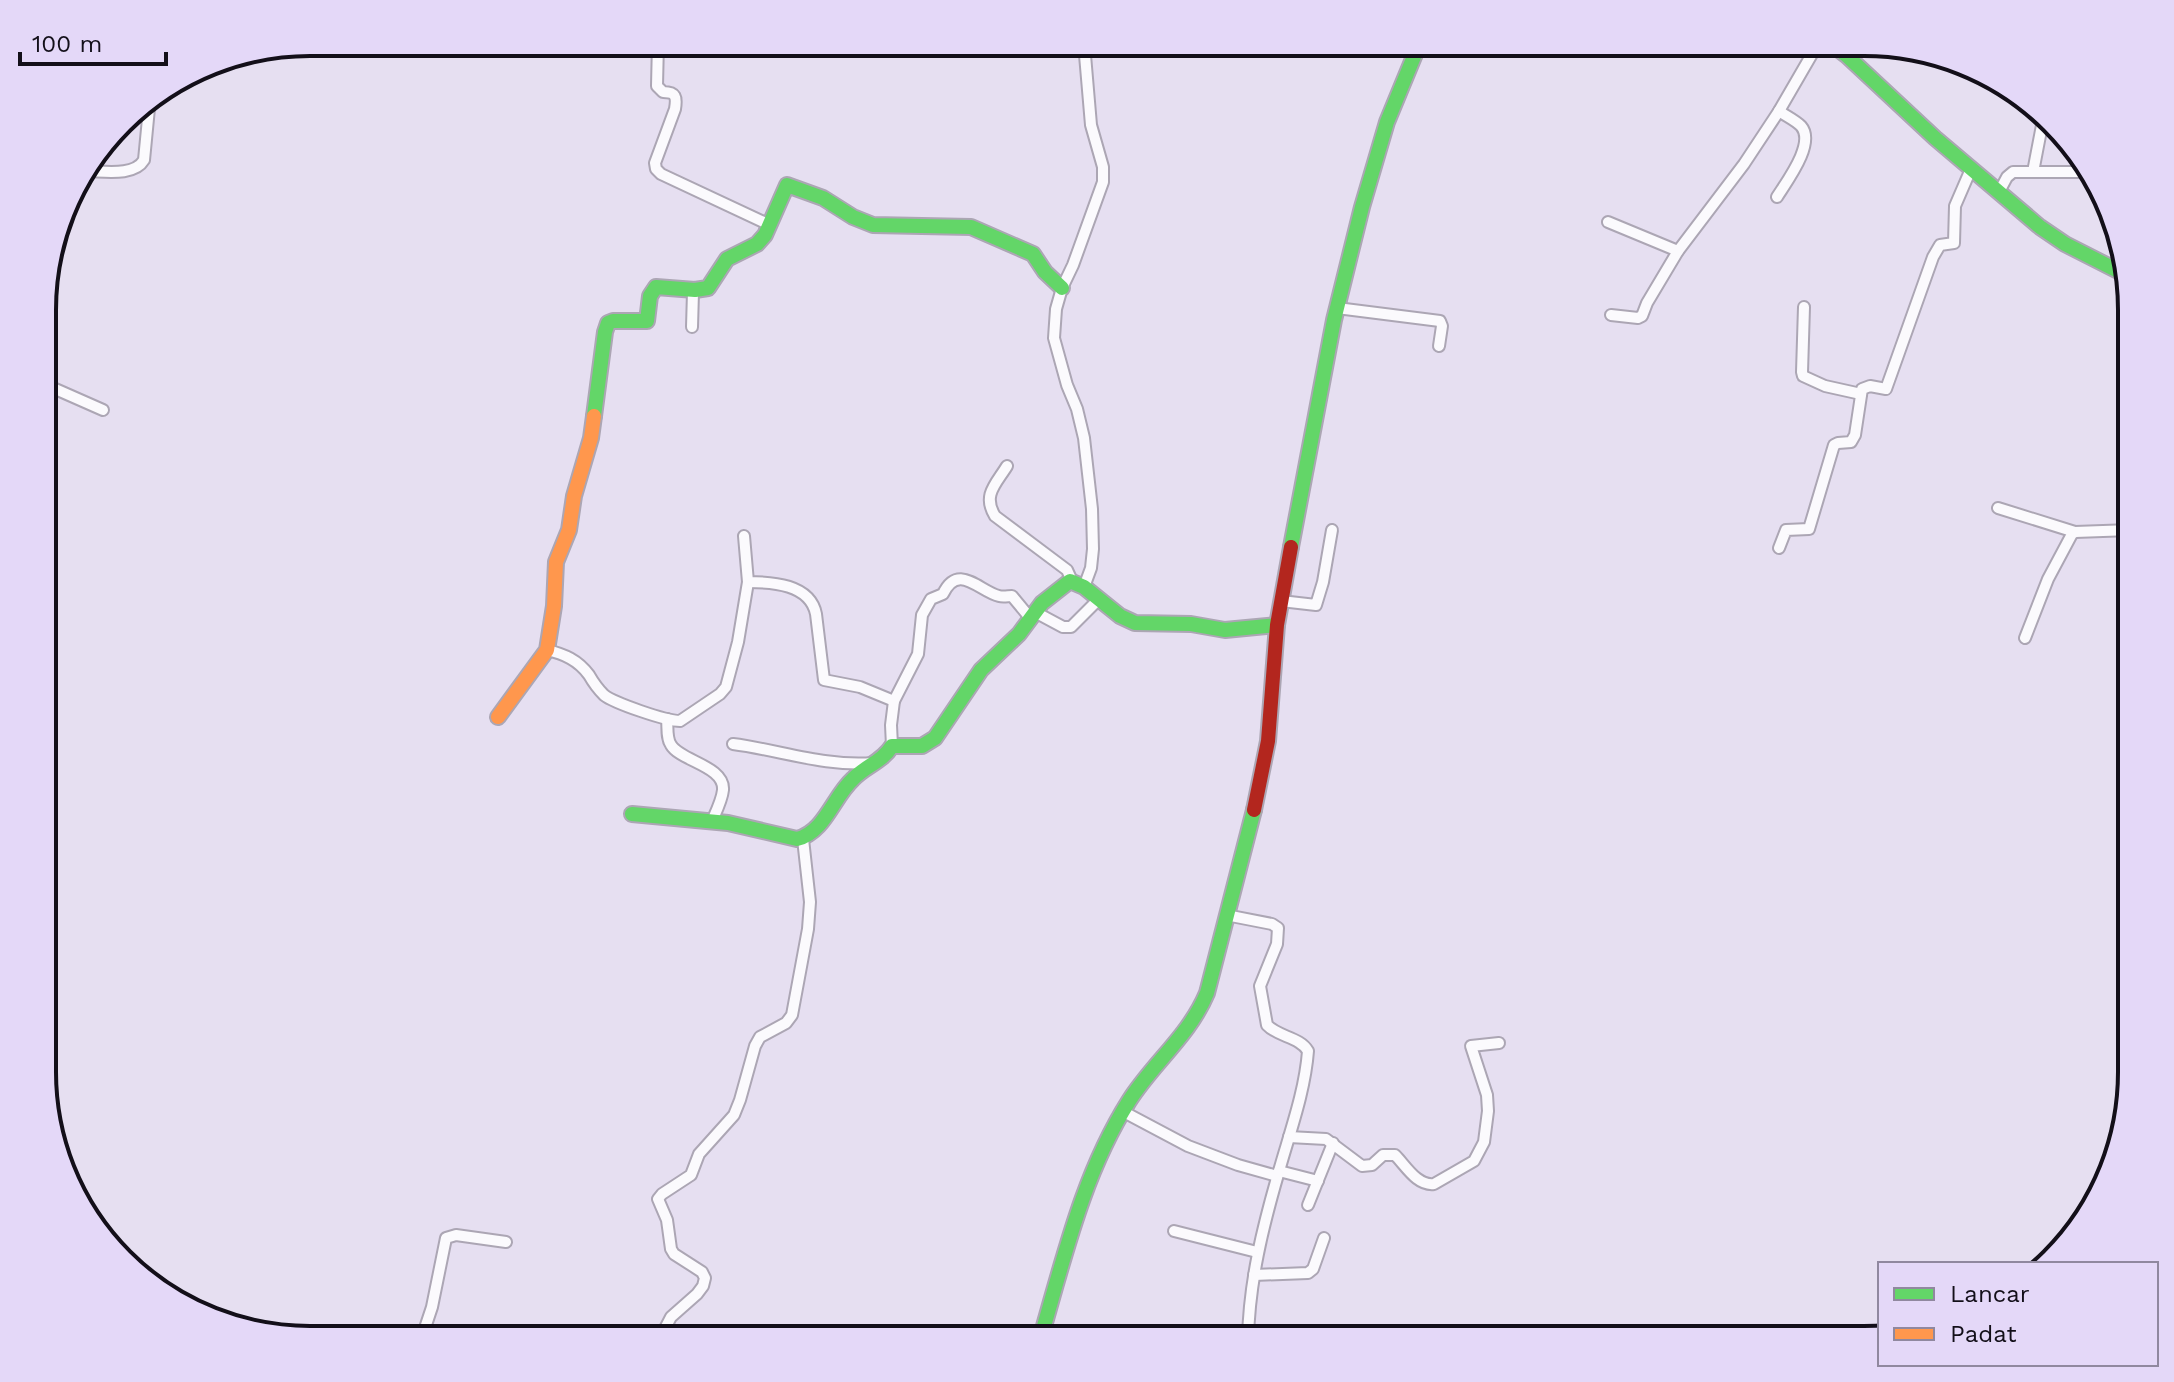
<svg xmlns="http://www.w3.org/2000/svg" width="2174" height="1382" font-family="'Work Sans',sans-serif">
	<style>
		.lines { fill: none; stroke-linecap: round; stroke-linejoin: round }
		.street-casing { stroke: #aca6b4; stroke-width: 14 }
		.fast-casing { stroke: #aca6b4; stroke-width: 18 }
		.slow-casing { stroke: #aca6b4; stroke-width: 18 }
		.jam-casing { stroke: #aca6b4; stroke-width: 18 }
		.street { stroke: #fbfafd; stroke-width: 10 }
		.fast { stroke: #63d668; stroke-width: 14 }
		.slow { stroke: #ff974d; stroke-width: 14 }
		.jam { stroke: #b3261e; stroke-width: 14 }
		.rim { fill: none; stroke: #130f19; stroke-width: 4 }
	</style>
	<rect width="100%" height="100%" fill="#e6dff1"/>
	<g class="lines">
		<g class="street-casing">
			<g id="street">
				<path d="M658,42L657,86L663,92C676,92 677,97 675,109L655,163L656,169L661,174L770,225"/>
				<path d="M1079,42L1085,55L1091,125L1103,167V182L1073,265L1062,288L1056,309L1054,338L1067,385L1077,409L1084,438L1092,509L1093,549L1091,568L1084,587"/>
				<path d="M85,171C103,171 134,177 144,160L150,98"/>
				<path d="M2033,172L2043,120"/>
				<path d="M1999,192L2007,177L2013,172H2078L2088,167"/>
				<path d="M1777,197C1787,181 1816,143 1801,126C1795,120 1786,116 1779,111"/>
				<path d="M1608,222L1678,251L1744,164L1779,111L1819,42"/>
				<path d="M44,288L55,255L59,226"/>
				<path d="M1804,307L1802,372L1803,376L1825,386L1861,394"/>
				<path d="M1337,308L1440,321L1442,326L1439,346"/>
				<path d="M1611,315L1638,318L1642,316L1647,303L1678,251"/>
				<path d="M692,327L693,292"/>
				<path d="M44,384L103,410"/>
				<path d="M1007,466C996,484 982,495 995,516L1067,570L1072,581"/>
				<path d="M1998,508L2075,532"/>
				<path d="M744,536L748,582C772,582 810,584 816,614L824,680L860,687L894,701"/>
				<path d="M1779,548L1786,530L1809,529L1834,445L1838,443L1851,442L1855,435L1862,389L1870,386L1886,389L1933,257L1940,245L1954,243L1955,206L1971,169"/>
				<path d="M1281,601L1316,605L1323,582L1332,530"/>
				<path d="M1035,612L1063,627H1071L1099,599"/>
				<path d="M2025,638L2048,579L2072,534L2075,532L2131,530"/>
				<path d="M547,650C564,654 578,660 589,675C593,682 598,689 604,695C614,703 666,721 680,721L720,694L726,687L738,642L748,582"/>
				<path d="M667,719C668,727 666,738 671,745C680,761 725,766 723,790C722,800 716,812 712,821"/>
				<path d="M733,744C780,750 825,767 873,763"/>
				<path d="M892,746L891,725L894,701L918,654L922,615L931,599L943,594C958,562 979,591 999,596C1003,597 1008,596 1012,596L1031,619"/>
				<path d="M1226,915L1272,924L1278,928L1277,944L1260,986L1267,1025C1278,1037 1300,1037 1308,1051C1305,1091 1290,1132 1279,1171C1263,1226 1249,1282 1248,1340"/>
				<path d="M1122,1111L1188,1146L1238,1165L1277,1176"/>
				<path d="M1289,1137L1326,1139L1362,1166L1372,1165L1383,1155H1395C1406,1166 1417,1186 1434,1184L1474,1161L1484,1142L1488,1111L1487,1095L1471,1046L1499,1043"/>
				<path d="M1279,1171L1318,1181"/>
				<path d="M1308,1205L1333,1143"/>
				<path d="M1174,1231L1257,1252"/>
				<path d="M1254,1275L1308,1273L1313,1269L1324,1238"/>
				<path d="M421,1340L432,1307L446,1238L456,1235L506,1242"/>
				<path d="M659,1340L671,1317L697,1294L703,1286L705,1278L702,1272L674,1254L671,1249L667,1220L658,1199L662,1194L691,1175L699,1154L734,1115L740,1100L755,1046L760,1037L786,1023L792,1015L808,929L810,902L803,839"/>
			</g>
		</g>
		<g class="fast-casing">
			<g id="fast">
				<path d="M1829,42L1846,55L1935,138L2040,227L2065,244L2126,275"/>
				<path d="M594,416L605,332L608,323L613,321H647L650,296L656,287L695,290L708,288L727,259L757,244L765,235L787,185L823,198L853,217L873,225L971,227L1033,254L1045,272L1062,288"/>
				<path d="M1291,547L1334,320L1362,207L1387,122L1420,42"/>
				<path d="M632,814L728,823L797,839C825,832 833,797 853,779C865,766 882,762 892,746H922L935,738L981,670L1019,634L1042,603L1070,581L1084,587L1120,616L1135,623L1191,624L1225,630L1277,625"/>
				<path d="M1040,1340C1064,1258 1083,1174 1129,1101C1153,1063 1189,1036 1207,993L1254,810"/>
			</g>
		</g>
		<g class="slow-casing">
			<path id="slow" d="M498,717L547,650L554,606L556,562L569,530L574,496L591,438L594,416"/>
		</g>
		<g class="jam-casing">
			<path id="jam" d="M1254,810L1268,741L1277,625L1291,547"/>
		</g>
		<use href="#street" class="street"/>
		<use href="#fast" class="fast"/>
		<use href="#slow" class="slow"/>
		<use href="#jam" class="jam"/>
	</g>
	<path d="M0 0H2174V1382H0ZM310 56H1864A254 254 0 0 1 2118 310V1072A254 254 0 0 1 1864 1326H310A254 254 0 0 1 56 1072V310A254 254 0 0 1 310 56Z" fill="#e4d8f8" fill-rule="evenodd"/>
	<path class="rim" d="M310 56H1864A254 254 0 0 1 2118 310V1072A254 254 0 0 1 1864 1326H310A254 254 0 0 1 56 1072V310A254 254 0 0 1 310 56Z"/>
	<rect x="1878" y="1262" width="280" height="104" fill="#e4d8f8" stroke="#90889f" stroke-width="2"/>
	<rect x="1894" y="1288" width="40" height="12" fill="#63d668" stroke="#90889f" stroke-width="2"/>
	<text x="1950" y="1302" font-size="24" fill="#130f19">Lancar</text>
	<rect x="1894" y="1328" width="40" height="12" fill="#ff974d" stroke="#90889f" stroke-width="2"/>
	<text x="1950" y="1342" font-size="24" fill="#130f19">Padat</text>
	<path d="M20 52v12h146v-12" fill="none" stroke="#130f19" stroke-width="4"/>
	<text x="32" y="52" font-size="24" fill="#130f19" stroke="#e4d8f8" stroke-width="6" paint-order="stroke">100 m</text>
</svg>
